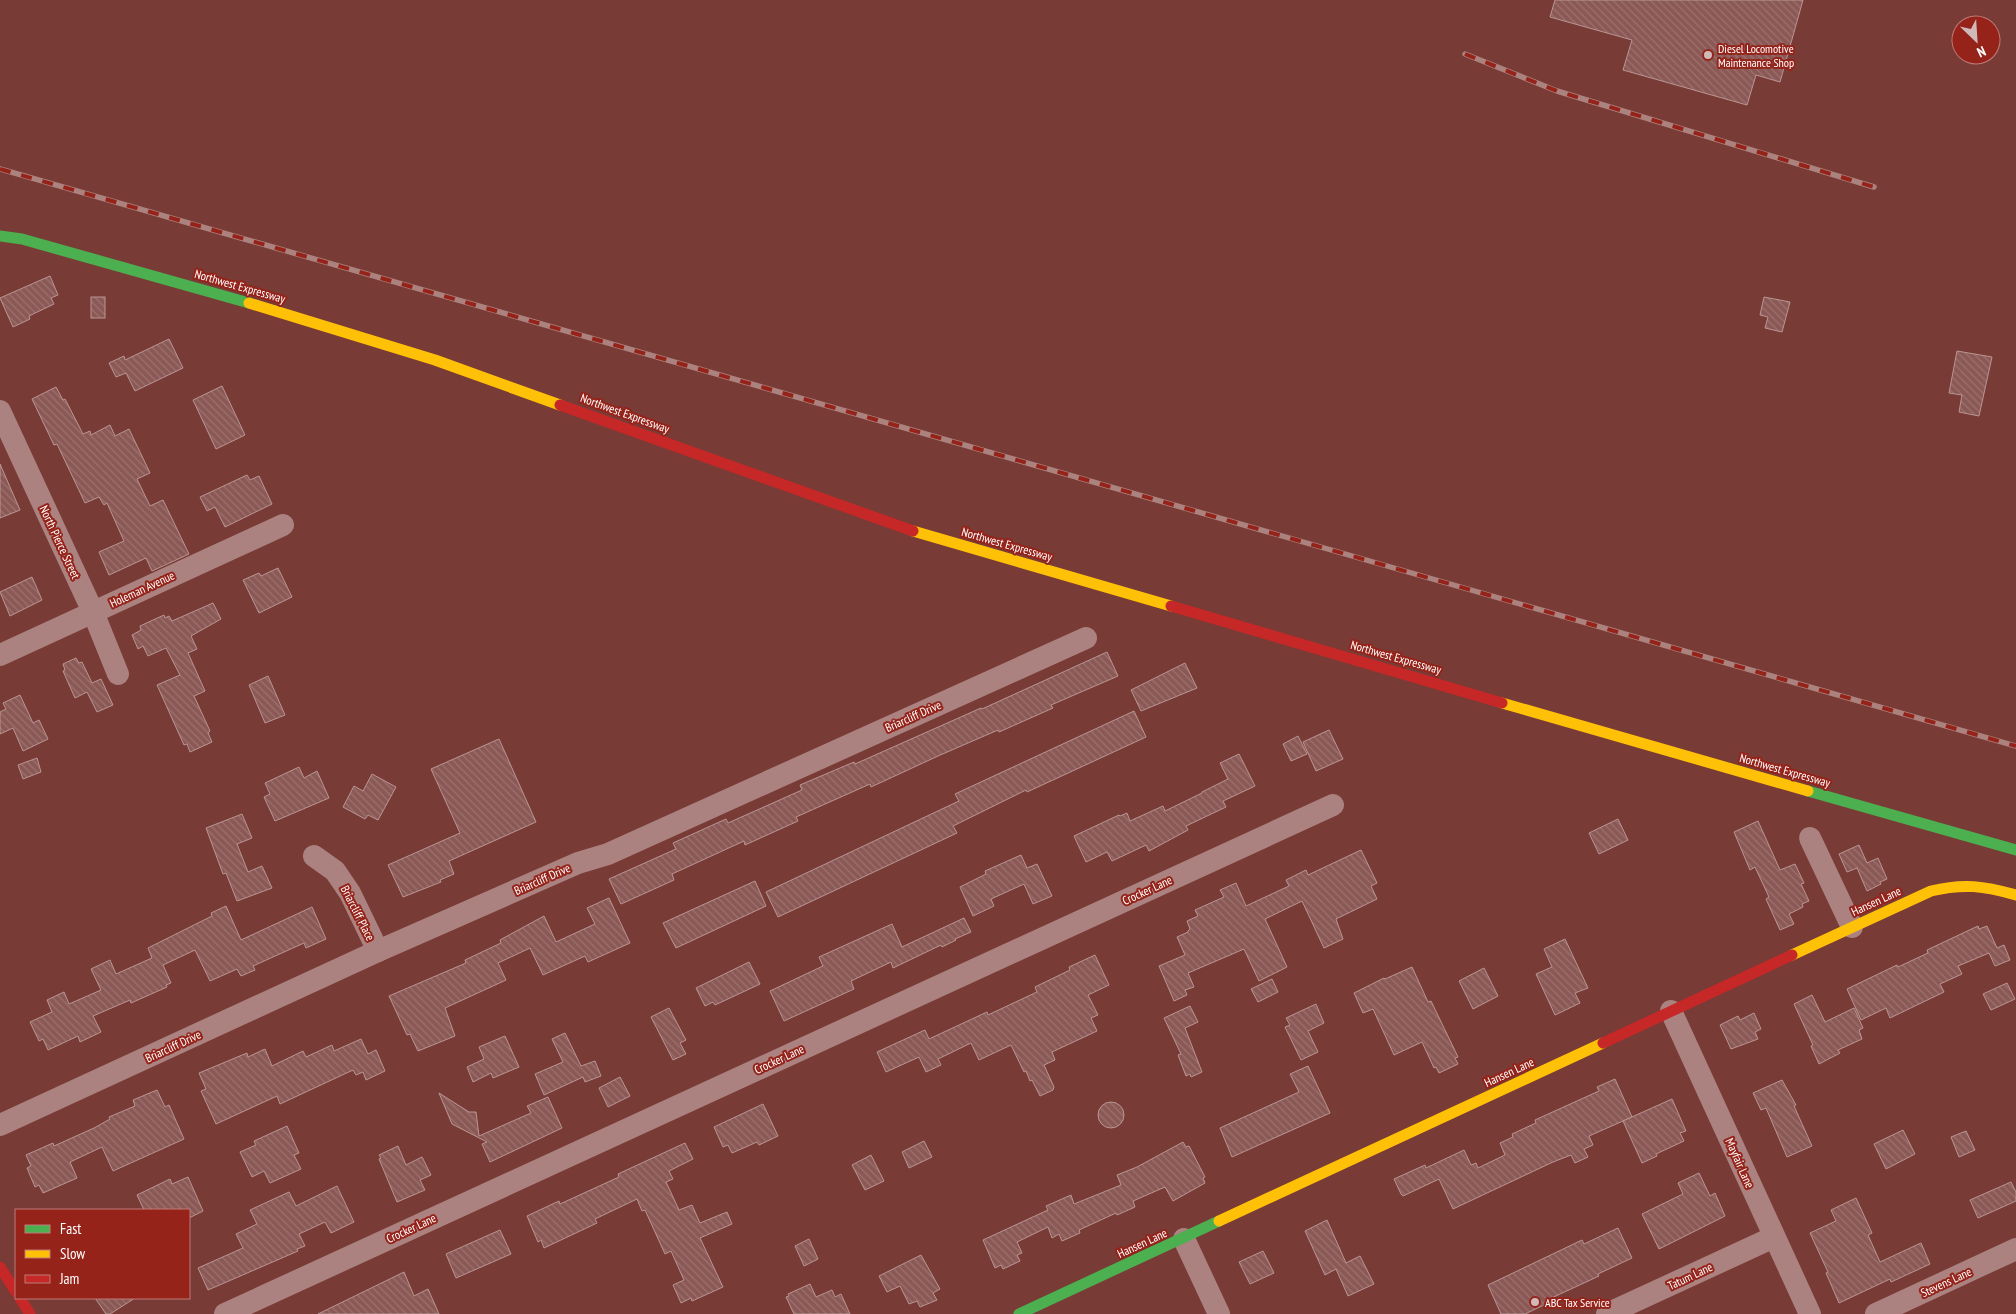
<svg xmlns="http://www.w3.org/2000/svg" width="2016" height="1314" font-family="'PT Sans Narrow',sans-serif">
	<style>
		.building { fill: url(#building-back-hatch); stroke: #b99694 }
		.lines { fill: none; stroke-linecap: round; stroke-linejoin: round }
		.street { stroke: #ab827f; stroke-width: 22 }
		.fast { stroke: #4caf50; stroke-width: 11 }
		.slow { stroke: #ffc107; stroke-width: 11 }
		.jam { stroke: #c62828; stroke-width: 11 }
		.rail-casing { stroke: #ab827e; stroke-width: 5.5 }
		.rail { stroke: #95231a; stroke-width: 4; stroke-dasharray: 11; stroke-linecap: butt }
		.poi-dot { fill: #d0bab9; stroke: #95231a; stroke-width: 2 }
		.labels { text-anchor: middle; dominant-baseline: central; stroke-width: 4; stroke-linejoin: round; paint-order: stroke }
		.poi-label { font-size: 12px; fill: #fff; stroke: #95231a; text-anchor: start }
		.street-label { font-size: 12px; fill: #fff; stroke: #95231a }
	</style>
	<defs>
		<pattern id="building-back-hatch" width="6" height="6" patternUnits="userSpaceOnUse" patternTransform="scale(1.25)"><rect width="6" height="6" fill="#8a5855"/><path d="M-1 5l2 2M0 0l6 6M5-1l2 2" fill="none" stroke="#9c716e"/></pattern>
	</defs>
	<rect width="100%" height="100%" fill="#793b36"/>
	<g class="building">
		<path d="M1555,0H1803L1780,82L1756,75L1747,105L1623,70L1632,40L1550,17Z"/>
		<path d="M50,276L58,295L51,298L54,304L29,316L30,319L13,327L0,298Z"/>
		<rect x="91" y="297" width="14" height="21"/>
		<path d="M1764,297L1790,302L1782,332L1765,328L1768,317L1760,315Z"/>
		<path d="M169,339L183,368L135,391L126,373L116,377L109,363L124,356L125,360Z"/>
		<path d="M1957,351L1992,357L1979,416L1959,412L1962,395L1949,393Z"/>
		<path d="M222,386L245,435L216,449L193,400Z"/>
		<path d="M56,387L63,400L65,399L83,434L90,431L91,435L110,425L115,436L129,429L150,473L137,479L150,506L163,500L189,554L152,571L146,558L109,575L99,552L124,541L107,503L104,505L99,497L85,503L57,444L54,445L32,399Z"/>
		<path d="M0,464L20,510L0,518Z"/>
		<path d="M247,475L250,480L259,476L272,504L225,527L215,507L207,511L200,497Z"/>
		<path d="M278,568L292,597L259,613L243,580L259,573L261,576Z"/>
		<path d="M32,577L42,600L10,616L0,592Z"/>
		<path d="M213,603L221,619L191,636L197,649L188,653L205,691L194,696L210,731L208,733L212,742L190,752L187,744L184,745L157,685L180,675L166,648L148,656L143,646L138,649L132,635L141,630L140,626L164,615L165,618L169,616L172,621Z"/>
		<path d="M1107,652L1118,676L1051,705L1053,708L999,732L998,730L938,756L871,787L870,784L796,817L798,821L745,845L744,841L672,874L674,880L621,904L609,879L676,849L673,843L726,819L728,823L802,790L800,785L854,762L855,764L981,708L982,709Z"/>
		<path d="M76,658L79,663L82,662L92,683L101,679L113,705L97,712L87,692L75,698L63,671L65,670L63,664Z"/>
		<path d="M1185,663L1197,688L1141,711L1131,690Z"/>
		<path d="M268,676L285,715L265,723L249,685Z"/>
		<path d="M20,695L33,723L39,720L48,739L23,751L13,728L0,734V712L6,709L3,703Z"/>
		<path d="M1134,711L1146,737L1027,792L1026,790L953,826L957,833L778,917L766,892L959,801L955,794Z"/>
		<path d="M1329,730L1343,759L1316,771L1303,742Z"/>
		<path d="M1298,736L1307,754L1291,761L1283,744Z"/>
		<path d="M499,739L536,822L449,861L454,874L440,880L441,882L403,897L388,865L460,833L431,769Z"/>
		<path d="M1239,754L1255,786L1223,801L1226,807L1186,826L1188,830L1149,851L1146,845L1112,861L1107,852L1086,862L1074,836L1119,815L1120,816L1127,813L1130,821L1163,806L1165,811L1202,793V792L1228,779L1220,763Z"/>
		<path d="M37,758L41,772L23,779L18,765Z"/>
		<path d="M299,767L304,778L317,771L329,798L275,821L264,797L270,794L265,783Z"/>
		<path d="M372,774L396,787L378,820L368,815L365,819L343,807L354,786L363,791Z"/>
		<path d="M242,814L252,838L237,844L248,872L262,866L272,888L237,901L226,873L223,874L206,828Z"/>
		<path d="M1618,819L1628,840L1599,854L1589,833Z"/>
		<path d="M1758,821L1780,870L1795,864L1804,883L1801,884L1809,901L1802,904L1803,907L1789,914L1794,924L1780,930L1766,899L1769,897L1755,867L1750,870L1734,832Z"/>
		<path d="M1859,845L1867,863L1878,858L1887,879L1880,882L1881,884L1867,891L1857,868L1847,872L1839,854Z"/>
		<path d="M1361,850L1377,883L1371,886L1377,899L1336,919L1343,939L1324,948L1302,901L1265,919L1287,967L1259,981L1244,949L1188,973L1194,987L1185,990L1187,995L1174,1001L1159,966L1185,955L1177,937L1188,932V931L1190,929L1187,921L1198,916L1195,910L1224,897L1220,890L1236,883L1246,906L1289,886L1286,880L1306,870L1308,875Z"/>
		<path d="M1021,855L1027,868L1037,864L1052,896L1033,904L1024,884L991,899L994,906L973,916L960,887L986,874L985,871Z"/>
		<path d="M755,881L766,906L676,948L663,923Z"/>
		<path d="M609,898L630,943L588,962L585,956L543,975L530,948L498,963L506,980L445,1008L455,1036L418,1051L410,1034L407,1035L389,996L466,963L465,960L501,943L500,940L544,916L556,942L595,924L587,908Z"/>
		<path d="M226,906L241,940L312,907L326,939L306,948L304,943L253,966L255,970L241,976L237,969L210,981L195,950L163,965L171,983L166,985L167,987L131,1003L130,1000L93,1016L101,1032L80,1042L78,1036L48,1050L43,1039L39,1041L30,1022L52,1012L47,1000L64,992L69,1004L101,990L91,969L110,960L116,974L152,958L148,948L212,916L211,913Z"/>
		<path d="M964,918L971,932L955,939L956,940L942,947L941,945L893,968L891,962L851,981L854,989L784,1021L770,991L823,966L819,957L892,924L902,947Z"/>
		<path d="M1978,926L1979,929L1987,926L1997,948L2004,945L2010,960L1995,966L1989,953L1958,966L1962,974L1940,984L1944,992L1890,1018L1886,1008L1861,1020L1847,989L1897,965L1898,967L1928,953L1927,950Z"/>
		<path d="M1565,939L1588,988L1575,993L1580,1003L1555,1015L1536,974L1552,967L1544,949Z"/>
		<path d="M1095,955L1109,985L1088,995L1098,1015L1091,1018L1097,1031L1052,1052L1055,1060L1044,1065L1054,1087L1053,1090L1040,1096L1032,1080L1030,1081L1026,1071L1024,1072L1011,1045L979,1060L971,1043L938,1059L941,1065L926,1072L919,1057L886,1072L877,1052L925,1030L929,1039L987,1012L988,1015L1037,992L1035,987L1070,970L1069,967Z"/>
		<path d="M749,962L760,984L715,1005L713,1002L705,1006L696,988Z"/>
		<path d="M1412,967L1428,1002L1431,1001L1458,1057L1455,1058L1458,1064L1439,1073L1436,1067L1434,1068L1422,1042L1394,1055L1373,1009L1363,1013L1354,993L1384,978L1385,979Z"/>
		<path d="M1484,968L1498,996L1473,1009L1459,981Z"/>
		<path d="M1272,979L1278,992L1258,1002L1251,989Z"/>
		<path d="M2007,983L2015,999L1991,1010L1983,994Z"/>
		<path d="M1812,995L1825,1022L1854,1008L1863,1028L1859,1030L1862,1039L1838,1050L1840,1053L1819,1064L1811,1046L1813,1045L1794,1004Z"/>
		<path d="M1316,1004L1324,1023L1308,1031L1318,1052L1301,1060L1285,1027L1290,1025L1286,1018Z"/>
		<path d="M1190,1006L1198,1022L1185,1028L1202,1072L1191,1077L1190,1074L1186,1076L1178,1055L1181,1054L1164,1018Z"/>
		<path d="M669,1008L686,1040L680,1043L686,1054L673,1060L651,1017Z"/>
		<path d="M1754,1013L1761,1029L1755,1032L1758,1039L1731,1049L1720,1025L1738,1016L1740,1020Z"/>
		<path d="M565,1033L581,1066L595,1061L601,1076L585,1082L583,1077L544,1095L535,1074L563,1062L552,1039Z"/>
		<path d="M505,1036L519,1067L493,1078L491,1073L473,1082L467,1067L484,1059L479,1047Z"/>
		<path d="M361,1039L368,1054L376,1050L385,1071L366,1080L363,1072L356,1075L353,1070L280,1104L277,1096L216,1124L201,1091L206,1089L199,1073L247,1053L248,1057L265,1049L272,1066L303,1051L306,1057L332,1045L334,1051Z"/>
		<path d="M1308,1066L1330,1113L1232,1157L1220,1128L1299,1092L1290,1074Z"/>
		<path d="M620,1077L630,1096L608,1107L599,1088Z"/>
		<path d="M1615,1079L1632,1117L1589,1136L1593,1145L1584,1149L1588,1157L1575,1163L1571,1155L1553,1162L1453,1209L1439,1179L1403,1196L1401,1194L1394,1179L1425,1165L1426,1168L1464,1150L1471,1165L1476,1163L1478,1168L1505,1155L1500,1143L1513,1137L1512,1134L1536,1123L1535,1120L1599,1091L1597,1087Z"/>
		<path d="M1782,1080L1796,1105L1794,1106L1812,1146L1787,1157L1766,1108L1761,1110L1753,1093Z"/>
		<path d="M157,1090L165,1107L169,1105L184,1139L113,1171L102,1147L70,1162L77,1178L43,1193L39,1185L35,1187L27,1168L31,1166L26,1155L53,1143L54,1146L94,1128L110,1119L109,1117L135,1106L133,1100Z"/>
		<path d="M439,1093L469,1112H476L479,1136L531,1113L527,1106L548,1097L562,1128L490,1162L482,1144L487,1142L452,1124Z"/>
		<path d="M1672,1099L1686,1131L1680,1133L1684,1141L1656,1154L1657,1156L1642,1163L1623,1121Z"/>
		<circle cx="1111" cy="1115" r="13"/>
		<path d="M763,1104L778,1136L759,1145L757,1142L732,1153L728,1145L723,1147L714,1127Z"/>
		<path d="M287,1126L299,1153L294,1155L301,1169L270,1183L264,1171L252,1177L240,1152L256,1145L254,1141Z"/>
		<path d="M1903,1130L1915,1154L1886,1169L1874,1144Z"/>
		<path d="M1966,1131L1975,1150L1959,1157L1951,1137Z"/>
		<path d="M924,1141L932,1157L909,1168L902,1152Z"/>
		<path d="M1183,1142L1186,1147L1189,1146L1205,1177L1203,1178L1205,1183L1173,1201L1165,1187L1133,1201L1135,1207L1117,1215L1116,1213L1079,1230L1080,1233L1062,1241L1059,1234L1052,1238L1048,1227L1017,1242L1022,1253L1017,1255L1020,1261L1003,1269L1001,1265L995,1268L983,1240L1048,1210L1046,1206L1071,1195L1074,1204L1121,1185L1117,1175L1137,1167Z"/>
		<path d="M685,1143L693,1159L669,1171L673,1179L666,1182L679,1210L692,1205L700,1223L727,1212L732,1224L700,1238L723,1287L692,1301L691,1298L681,1303L673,1285L684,1280L671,1251L665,1254L645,1210L642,1211L637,1199L595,1219L597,1223L544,1248L541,1240L538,1242L527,1216L559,1201L560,1204L619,1177L618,1174Z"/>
		<path d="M398,1146L406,1165L422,1157L431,1175L420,1180L425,1190L397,1202L379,1159L381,1158L379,1155Z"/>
		<path d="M871,1155L884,1181L865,1190L852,1165Z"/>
		<path d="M1699,1173L1710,1196L1715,1193L1725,1216L1659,1249L1642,1214L1683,1194L1678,1183Z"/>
		<path d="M188,1177L203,1211L189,1218V1210H144L137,1195L170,1179L172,1184Z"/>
		<path d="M2011,1182L2016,1192V1201L1978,1218L1970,1200Z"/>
		<path d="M337,1186L354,1222L331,1233L325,1222L299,1234L305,1246L297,1249L298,1251L208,1290L198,1268L243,1248L236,1234L257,1224L250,1210L289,1192L296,1206Z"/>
		<path d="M1856,1198L1872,1233L1868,1235L1880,1262L1921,1243L1930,1264L1891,1282L1890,1279L1839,1303L1826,1273L1828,1272L1810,1233L1836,1221L1831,1210Z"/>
		<path d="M1327,1220L1346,1263L1360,1256L1374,1284L1348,1296L1336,1269L1325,1275L1305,1231Z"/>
		<path d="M1618,1228L1632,1258L1598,1274L1599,1276L1545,1301L1546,1304L1525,1314H1501L1488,1285L1582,1240L1584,1244Z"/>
		<path d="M500,1230L511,1254L456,1278L446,1254Z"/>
		<path d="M809,1239L818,1259L804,1266L795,1246Z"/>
		<path d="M1263,1251L1274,1273L1250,1284L1239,1262Z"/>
		<path d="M921,1255L940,1289L933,1293L937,1300L920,1307L917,1301L909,1304L900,1286L887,1292L879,1276Z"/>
		<path d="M404,1272L414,1296L428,1289L439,1314H318Z"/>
		<path d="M810,1284L816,1297L832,1290L835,1297L841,1294L850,1314H794L786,1297L789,1296L788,1294Z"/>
		<path d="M95,1298H135L110,1314H106Z"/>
	</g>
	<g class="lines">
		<g class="street">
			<path d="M0,411L93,612L118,674"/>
			<path d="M0,655L283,525"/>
			<path d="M1810,838L1852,927"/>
			<path d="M314,856L335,871L350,893L378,951"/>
			<path d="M1671,1011L1810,1314"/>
			<path d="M0,1125L378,951L578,863L608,854L1086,638"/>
			<path d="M1184,1239L1219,1314"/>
			<path d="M225,1314L1333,805"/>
			<path d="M1607,1314L1774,1237"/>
			<path d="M1876,1314L2016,1249"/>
		</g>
		<g class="fast">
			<path d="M0,236L22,239L249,303"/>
			<path d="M1808,791L2016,850"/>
			<path d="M1019,1314L1219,1221"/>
		</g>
		<g class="slow">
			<path d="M249,303L435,360L560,405"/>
			<path d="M913,531L1171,606"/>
			<path d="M1502,703L1808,791"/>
			<path d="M1792,955L1931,891C1964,883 1984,886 2016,895"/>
			<path d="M1219,1221L1603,1043"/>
		</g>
		<g class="jam">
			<path d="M560,405L913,531"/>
			<path d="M1171,606L1502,703"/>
			<path d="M1603,1043L1792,955"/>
			<path d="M0,1267L16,1292"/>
			<path d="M20,1298L30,1314"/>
		</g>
		<g class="rail-casing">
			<g id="rail">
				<path d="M1465,54L1557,91L1874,187"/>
				<path d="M0,169L2016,746"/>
			</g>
		</g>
		<use href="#rail" class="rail"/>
	</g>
	<g class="poi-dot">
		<circle cx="1708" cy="55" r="5"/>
		<circle cx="1535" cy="1302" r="5"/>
	</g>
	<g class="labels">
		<g class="poi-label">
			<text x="1718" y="48">Diesel Locomotive<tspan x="1718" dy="14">Maintenance Shop</tspan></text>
			<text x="1545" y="1302">ABC Tax Service</text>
		</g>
		<g class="street-label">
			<text transform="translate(240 286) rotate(16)">Northwest Expressway</text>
			<text transform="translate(625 413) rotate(20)">Northwest Expressway</text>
			<text transform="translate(60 542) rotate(65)">North Pierce Street</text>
			<text transform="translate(1007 544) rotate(16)">Northwest Expressway</text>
			<text transform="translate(142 589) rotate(-25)">Holeman Avenue</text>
			<text transform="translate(1396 657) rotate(16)">Northwest Expressway</text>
			<text transform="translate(913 716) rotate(-24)">Briarcliff Drive</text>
			<text transform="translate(1785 770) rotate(16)">Northwest Expressway</text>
			<text transform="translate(542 879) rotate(-24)">Briarcliff Drive</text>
			<text transform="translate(1147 890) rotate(-25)">Crocker Lane</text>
			<text transform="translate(1876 901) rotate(-25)">Hansen Lane</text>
			<text transform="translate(358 913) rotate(63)">Briarcliff Place</text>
			<text transform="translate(173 1046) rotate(-25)">Briarcliff Drive</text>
			<text transform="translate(779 1059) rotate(-25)">Crocker Lane</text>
			<text transform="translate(1509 1072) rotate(-25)">Hansen Lane</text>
			<text transform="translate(1740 1163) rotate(66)">Mayfair Lane</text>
			<text transform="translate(411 1228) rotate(-25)">Crocker Lane</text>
			<text transform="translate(1142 1243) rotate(-25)">Hansen Lane</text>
			<text transform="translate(1690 1276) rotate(-25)">Tatum Lane</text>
			<text transform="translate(1946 1282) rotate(-25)">Stevens Lane</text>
		</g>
	</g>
	<rect x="15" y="1209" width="175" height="90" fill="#95231a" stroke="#bf7b76"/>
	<rect x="25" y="1225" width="25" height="8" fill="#4caf50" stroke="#bf7b76"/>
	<text x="60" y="1234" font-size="15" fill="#ffffff">Fast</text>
	<rect x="25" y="1250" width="25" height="8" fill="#ffc107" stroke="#bf7b76"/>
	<text x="60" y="1259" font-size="15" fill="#ffffff">Slow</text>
	<rect x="25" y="1275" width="25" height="8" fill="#c62828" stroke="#bf7b76"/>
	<text x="60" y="1284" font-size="15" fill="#ffffff">Jam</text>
	<g transform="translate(1976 40) rotate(155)"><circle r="24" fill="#95231a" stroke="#bf7b76"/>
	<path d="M0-4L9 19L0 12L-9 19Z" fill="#d0bab9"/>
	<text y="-8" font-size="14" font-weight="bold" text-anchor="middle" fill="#ffffff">N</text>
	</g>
</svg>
